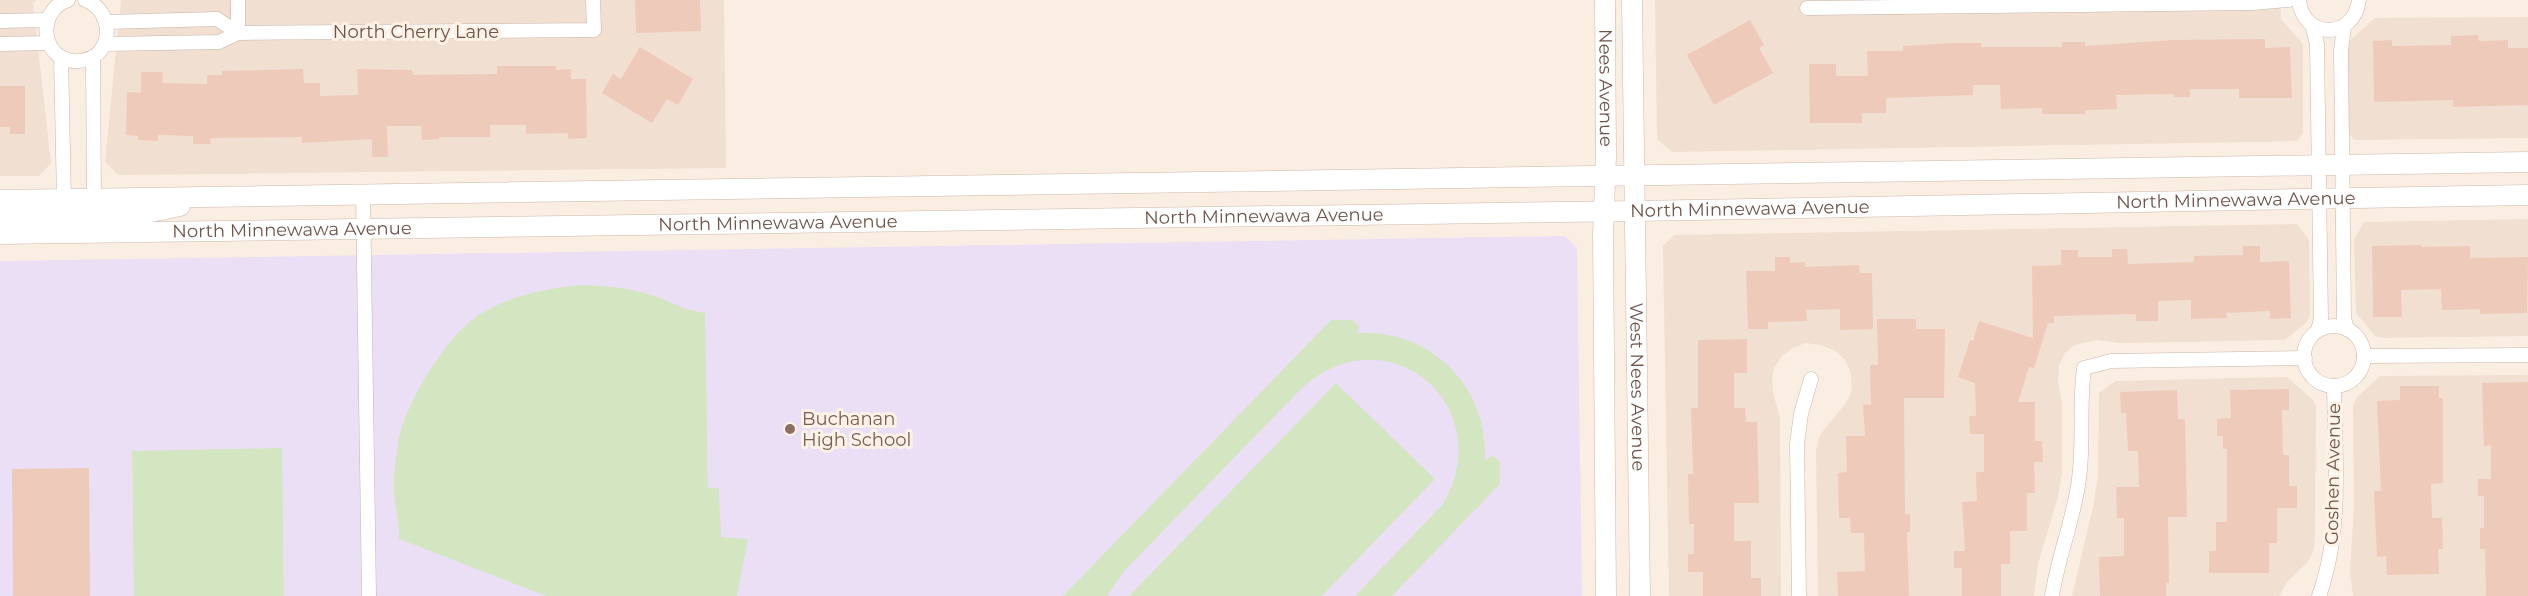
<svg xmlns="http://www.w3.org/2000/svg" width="2528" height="596" font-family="Montserrat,sans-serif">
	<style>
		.residential { fill: #f1dfd1 }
		.education { fill: #ebdff6 }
		.green { fill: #d4e6c1 }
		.building { fill: #eecabb }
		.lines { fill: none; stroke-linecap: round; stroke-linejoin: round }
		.minor-casing { stroke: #cab5a9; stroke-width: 15 }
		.secondary-casing { stroke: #cfb6aa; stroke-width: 21 }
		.minor { stroke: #fff; stroke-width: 14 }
		.secondary { stroke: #fff; stroke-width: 20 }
		.education-dot { fill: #8d6e63; stroke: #fef2e7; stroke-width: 2 }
		.labels { text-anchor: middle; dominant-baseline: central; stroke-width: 6; stroke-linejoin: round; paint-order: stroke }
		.street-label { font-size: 18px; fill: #6f544a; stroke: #fef2e7 }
		.education-label { font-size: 18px; fill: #785e54; stroke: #fef2e7; text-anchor: start }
	</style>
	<rect width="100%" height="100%" fill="#faeee2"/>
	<g class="residential">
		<path d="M0,0H37L33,3L51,163L39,176H0Z"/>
		<path d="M121,0H724L726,168L118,175L105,162Z"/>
		<path d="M1655,0H2280L2281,19L2303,44V133L2297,141L1672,152L1657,139Z"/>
		<path d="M2528,17V138L2354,140L2348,132L2347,43L2375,18Z"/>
		<path d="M2528,219V336L2382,338L2375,336L2356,313L2354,239L2364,222Z"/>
		<path d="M2297,224L2309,240L2310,316L2307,322L2285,340L2120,343L2097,340L2074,345L2065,353L2059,365L2058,380L2062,404V473L2058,497L2038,564L2034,596H1818L1816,451L1820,435L1848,400L1852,389L1851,374L1846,361L1837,352L1822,345L1805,343L1791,349L1781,357L1774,368L1772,379L1773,393L1780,417L1781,596H1669L1663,246L1674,235Z"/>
		<path d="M2528,375V596H2353L2350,571L2354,508L2353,406L2357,397L2380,376Z"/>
		<path d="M2287,377L2313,400L2316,406L2315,532L2314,549L2308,562L2287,582L2279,596H2072L2093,507L2098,476L2099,393L2115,381Z"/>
	</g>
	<path class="education" d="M1565,236L1577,248L1582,596H0V261Z"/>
	<g class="green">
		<path d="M581,285C608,286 634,288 660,298C675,304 688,311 705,313L708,488H719L721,537L748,539L737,596H546L399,539C400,526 397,517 395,503C392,484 395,463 398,444C404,404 446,336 480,314C511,295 545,289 581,285Z"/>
		<path d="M1331,320H1352L1360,327L1356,333C1430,328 1489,386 1485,461L1492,455L1500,462V484L1392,596H1355L1443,504C1500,406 1388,312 1303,387L1125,570L1107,596H1063Z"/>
		<path d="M1336,383L1435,479L1322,596H1129Z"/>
		<path d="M282,448L284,596H134L132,451Z"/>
	</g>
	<g class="building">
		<path d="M635,0H700L701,31L636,33Z"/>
		<path d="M1750,20L1764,45L1759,48L1773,73L1714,105L1687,55Z"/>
		<path d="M2478,35L2479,41L2508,40V48H2528V105L2453,107V100L2374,102L2373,41L2392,40V46L2451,45V36Z"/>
		<path d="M2265,39V48L2290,47L2292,98H2239V89H2190V97H2174V94L2116,95L2117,109L2085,110V114H2042V108L2001,109L2000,85H1973V95L1886,98V113H1862V123H1810L1809,64H1836V76H1868L1867,51H1903V46L1952,43H1981V47H2062V42H2085V46L2173,40Z"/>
		<path d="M640,47L693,79L678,105L667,99L652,123L602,93L613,74L621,79Z"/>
		<path d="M497,66H556V70L571,69V79H586L587,138L568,139V133L526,134V125H490V137H439V139L422,140L421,126H387L388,157H372V139L302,143V137L210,138L211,144H193V136L158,135V141L138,140V136L126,135L127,92L141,93V72H163L162,83L207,84V75H222V71L303,69L304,83H320V96L358,95L357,69L412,70L413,75L497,74Z"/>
		<path d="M0,86H25V134H10V127H0Z"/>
		<path d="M2421,245V247L2470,246V258L2528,257L2527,313L2480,314V309L2442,310L2441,289L2401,290L2402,317H2373L2372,246Z"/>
		<path d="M2243,246H2260V262L2289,261L2291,318L2270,319V311L2226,313L2227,318L2191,319V300L2158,301V321H2136V314L2054,316V323H2048L2034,368L2029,367L2018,402H2035V441H2042L2043,462H2034L2035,493H2027V531H2010V564H2001V596H1962V568H1954V551H1965L1962,502L1977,501L1976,472H1984V434H1970L1969,416H1976L1975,383L1958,377L1970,340L1973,341L1979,321L2033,338L2032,266L2061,265V250H2078V257H2112V249H2127L2128,264L2194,262V256L2243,255Z"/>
		<path d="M1775,257H1790V263L1805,262V267L1859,265L1860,273H1872L1873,329L1840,330V309L1806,310L1807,321L1768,322V329H1748L1746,271H1775Z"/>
		<path d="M1877,319H1916V329H1945L1944,398H1904L1905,514H1910V532H1907L1909,596H1838L1837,572L1865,571L1864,533H1851L1850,518H1839L1838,473L1847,472L1846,436H1865L1863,405H1871L1870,365H1878Z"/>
		<path d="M1747,339V373H1734V408H1745L1746,422H1757L1759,503H1734V541H1751V578H1761V596H1703V572H1688V554H1694V524H1689L1688,474H1693L1691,408H1698V340Z"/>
		<path d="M2528,382V596H2486L2485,549H2480V528H2484V496H2478V479H2491V445L2484,446L2482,383Z"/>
		<path d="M2400,386H2439V398H2443V483L2431,484L2432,518H2442L2443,549H2438L2439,574L2387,575L2386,556L2377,557L2374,491H2381L2377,401L2400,400Z"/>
		<path d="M2289,389V410H2282L2283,455H2289V486H2297V508H2277V543H2269V573H2209V551H2216V522H2227V449H2223V436H2217V419L2231,418L2230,390Z"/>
		<path d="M2177,390L2178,419H2185L2187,517H2168L2169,583H2166V596H2100L2099,557L2124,556V518H2117L2116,487H2139L2138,451H2128L2126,413H2121L2120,392Z"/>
		<path d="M89,468L90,596H13L12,469Z"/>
	</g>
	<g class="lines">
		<g class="minor-casing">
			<g id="minor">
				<path d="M68,0C34,11 42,64 79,61C114,59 116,11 85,0"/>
				<path d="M238,0V33"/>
				<path d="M2299,0C2303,40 2354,40 2359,0"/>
				<path d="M1807,8L2252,3L2289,0"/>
				<path d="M0,21L47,20"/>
				<path d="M107,22L217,19L238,33"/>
				<path d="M2312,25L2317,44L2321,319L2318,330"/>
				<path d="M2344,26L2341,51L2344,318L2347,329"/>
				<path d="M0,44L48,43"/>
				<path d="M105,44L219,42L238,33L594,30L593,0"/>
				<path d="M61,57L64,199"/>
				<path d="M93,57L94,198"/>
				<path d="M363,195L369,596"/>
				<circle cx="2334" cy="356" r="30"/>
				<path d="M2364,356L2528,355"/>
				<path d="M1799,596L1797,444L1801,414L1811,379"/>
				<path d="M2052,596C2058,556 2074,519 2079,479C2084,442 2079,405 2084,368L2111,361L2305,358"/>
				<path d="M2319,596C2343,529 2335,456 2334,386"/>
			</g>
		</g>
		<g class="secondary-casing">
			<g id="secondary">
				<path id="s1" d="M1605,0L1606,156L1603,235L1606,596"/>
				<path id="s2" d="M1632,0L1640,596"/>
				<path d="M0,200L2528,162"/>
				<path d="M0,217L141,214L180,206"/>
				<path id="s3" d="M0,234L1635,211L2528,195"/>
			</g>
		</g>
		<use href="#minor" class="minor"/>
		<use href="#secondary" class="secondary"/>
	</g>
	<circle class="education-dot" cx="790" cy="429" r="6"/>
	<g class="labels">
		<g class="street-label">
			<text x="416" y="32">North Cherry Lane</text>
			<text stroke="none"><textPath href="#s1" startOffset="88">Nees Avenue</textPath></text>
			<text stroke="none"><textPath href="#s3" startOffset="2236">North Minnewawa Avenue</textPath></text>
			<text stroke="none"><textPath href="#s3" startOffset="1750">North Minnewawa Avenue</textPath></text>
			<text stroke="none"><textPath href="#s3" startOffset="1264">North Minnewawa Avenue</textPath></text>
			<text stroke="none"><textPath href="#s3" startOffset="778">North Minnewawa Avenue</textPath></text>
			<text stroke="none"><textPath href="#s3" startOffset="292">North Minnewawa Avenue</textPath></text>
			<text stroke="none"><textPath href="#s2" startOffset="387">West Nees Avenue</textPath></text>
			<text transform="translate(2333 474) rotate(-89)">Goshen Avenue</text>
		</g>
		<g class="education-label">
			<text x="802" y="419">Buchanan<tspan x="802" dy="21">High School</tspan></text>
		</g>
	</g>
</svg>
